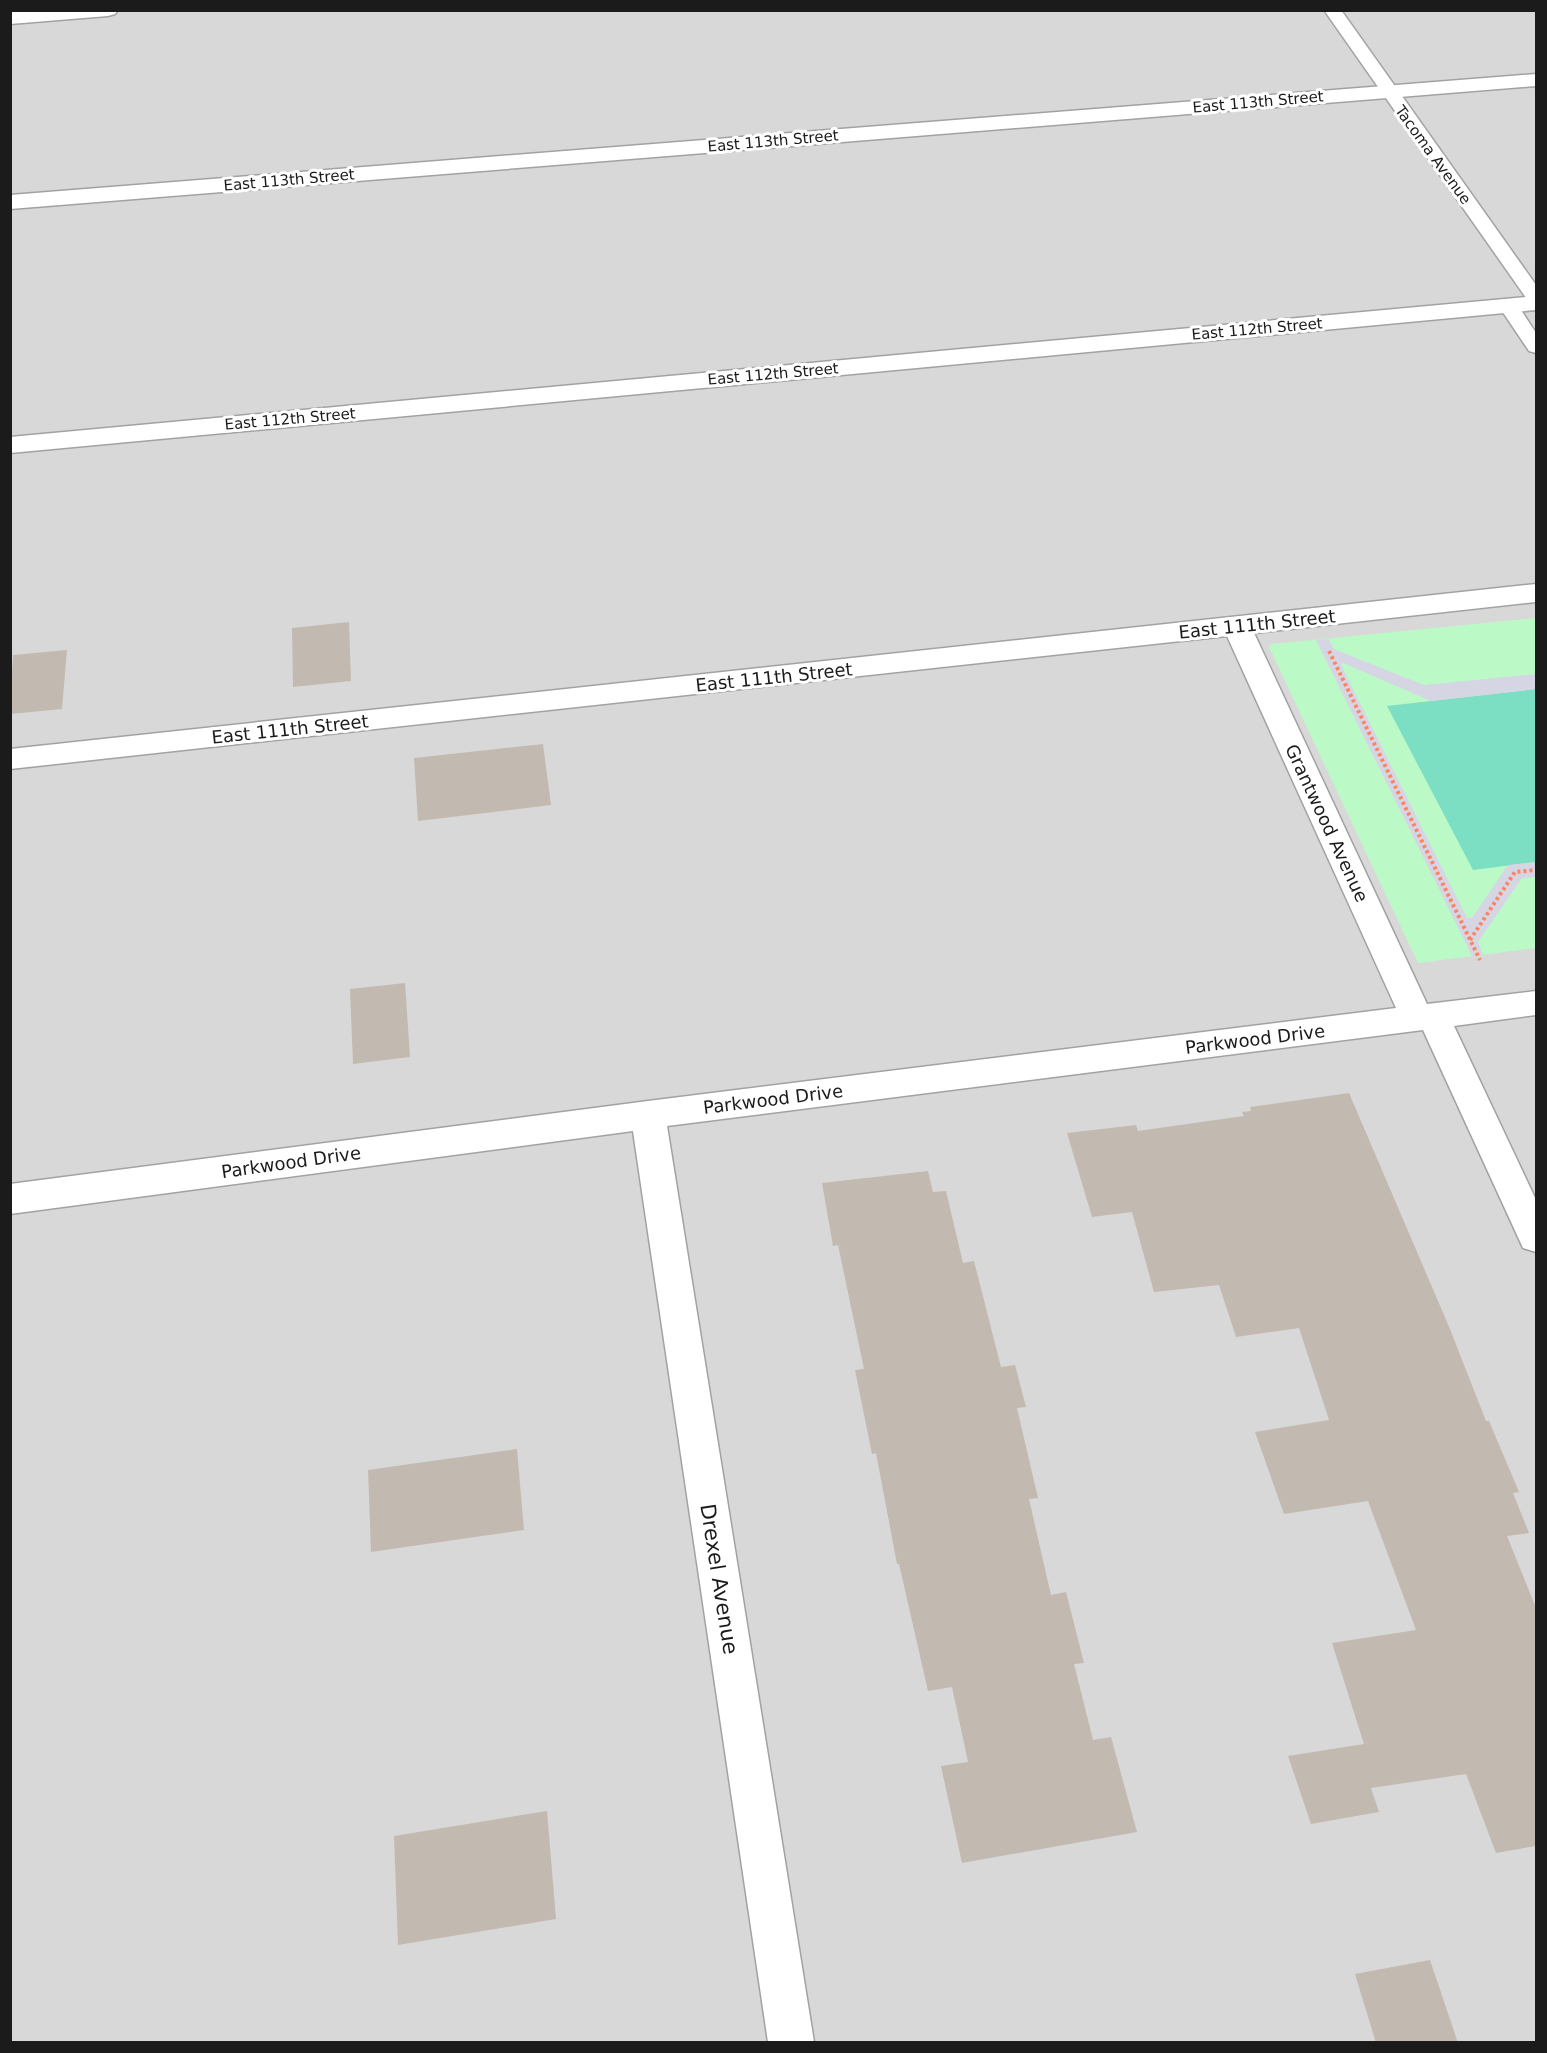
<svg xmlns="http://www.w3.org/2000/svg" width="1547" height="2053" font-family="'DejaVu Sans',sans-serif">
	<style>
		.residential { fill: #d9d8d8 }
		.park { fill: #bbfac7 }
		.pitch { fill: #7cdec3 }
		.plaza { fill: #d6d5e3 }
		.building { fill: #c2b9b0 }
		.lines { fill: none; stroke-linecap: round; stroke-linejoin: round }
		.service-casing { stroke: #a2a2a2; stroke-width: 3 }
		.minor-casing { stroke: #a2a2a2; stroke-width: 3 }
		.path { stroke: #fc8463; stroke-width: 4; stroke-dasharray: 3 3; stroke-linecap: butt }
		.service { fill: #fff; fill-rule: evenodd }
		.minor { fill: #fff; fill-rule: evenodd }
		.labels { text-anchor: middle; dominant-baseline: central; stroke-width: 6; stroke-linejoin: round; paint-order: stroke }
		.far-street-label { font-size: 15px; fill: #1b1b1b; stroke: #fff }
		.street-label { font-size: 18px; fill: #1b1b1b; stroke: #fff }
		.near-street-label { font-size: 21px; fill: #1b1b1b; stroke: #fff }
	</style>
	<rect width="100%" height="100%" fill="#edeae0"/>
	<rect class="residential" x="11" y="11" width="1525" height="2031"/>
	<path class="park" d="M1536,618V948L1418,963L1269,647L1271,644Z"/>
	<path class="pitch" d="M1536,689V862L1473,870L1387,706Z"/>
	<path class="plaza" d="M1329,639L1334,649L1424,685L1536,674V689L1431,701L1343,663L1341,665L1467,918H1472L1508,865L1536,862V877L1522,878L1478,942L1483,955L1472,956L1316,640Z"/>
	<g class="building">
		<path d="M349,622L351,681L293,687L292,628Z"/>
		<path d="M67,650L62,709L10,714L13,655Z"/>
		<path d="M543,744L551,805L418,821L414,758Z"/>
		<path d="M405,983L410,1057L353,1064L350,989Z"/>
		<path d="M1349,1093L1450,1329L1486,1421H1489L1519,1492L1513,1493L1529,1533L1507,1536L1536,1608V1846L1496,1853L1466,1774L1371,1788L1379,1812L1311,1824L1288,1756L1364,1744L1332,1643L1416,1630L1368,1501L1284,1514L1255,1432L1329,1420L1299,1328L1236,1337L1219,1285L1154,1292L1132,1212L1092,1217L1067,1133L1136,1125L1138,1131L1244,1116L1242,1112L1251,1111L1250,1107Z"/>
		<path d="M928,1171L933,1192L946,1191L963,1263L974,1261L1001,1367L1015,1365L1026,1407L1017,1408L1038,1498L1029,1499L1051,1595L1066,1592L1084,1663L1074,1664L1093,1740L1111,1737L1137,1832L962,1863L941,1766L968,1762L952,1687L928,1691L899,1564H897L876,1453L872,1454L855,1370L864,1369L838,1245L833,1246L822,1183Z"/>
		<path d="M517,1449L524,1530L371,1552L368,1470Z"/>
		<path d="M547,1811L556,1919L398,1945L394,1836Z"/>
		<path d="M1430,1960L1458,2043H1376L1355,1974Z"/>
	</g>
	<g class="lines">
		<g class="service-casing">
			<g id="service">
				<path d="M1324,10H1341L1536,285V304L1529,302Z"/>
				<path d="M1508,299L1515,301L1536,333V353L1529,351L1498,305L1501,301Z"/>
			</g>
		</g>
		<g class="minor-casing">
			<g id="minor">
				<path d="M29,10H118L115,14L108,16L10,24V12Z"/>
				<path d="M1536,74V86L10,209V195Z"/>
				<path d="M1536,296V310L10,453V437Z"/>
				<path d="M1536,584V602L1254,633L1427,1004L1536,991V1015L1454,1026L1536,1200V1252L1523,1248L1423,1030L667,1126L814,2042H768L633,1131L10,1214V1184L648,1101L1396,1008L1227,636L10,769V749Z"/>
			</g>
		</g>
		<g class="path">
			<path d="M1329,651L1480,960"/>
			<path d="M1470,940L1515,872L1536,870"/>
		</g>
		<use href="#service" class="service"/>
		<use href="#minor" class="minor"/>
	</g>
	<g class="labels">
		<g class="far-street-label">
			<text transform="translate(1258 102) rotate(-5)">East 113th Street</text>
			<text transform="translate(773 141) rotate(-5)">East 113th Street</text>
			<text transform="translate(1433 155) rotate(54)">Tacoma Avenue</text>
			<text transform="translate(289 180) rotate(-5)">East 113th Street</text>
			<text transform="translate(1257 329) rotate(-5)">East 112th Street</text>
			<text transform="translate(773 374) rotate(-5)">East 112th Street</text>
			<text transform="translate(290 419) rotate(-5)">East 112th Street</text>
		</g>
		<g class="street-label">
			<text transform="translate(1257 624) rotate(-6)">East 111th Street</text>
			<text transform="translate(774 677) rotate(-6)">East 111th Street</text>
			<text transform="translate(290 729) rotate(-6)">East 111th Street</text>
			<text transform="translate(1327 823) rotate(65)">Grantwood Avenue</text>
			<text transform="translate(1255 1039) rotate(-7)">Parkwood Drive</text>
			<text transform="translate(773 1099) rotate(-7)">Parkwood Drive</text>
			<text transform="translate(291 1162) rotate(-8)">Parkwood Drive</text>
		</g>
		<g class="near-street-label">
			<text transform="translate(719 1579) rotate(81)">Drexel Avenue</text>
		</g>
	</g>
	<rect width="1547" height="2053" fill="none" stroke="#1b1b1b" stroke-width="24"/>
</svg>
